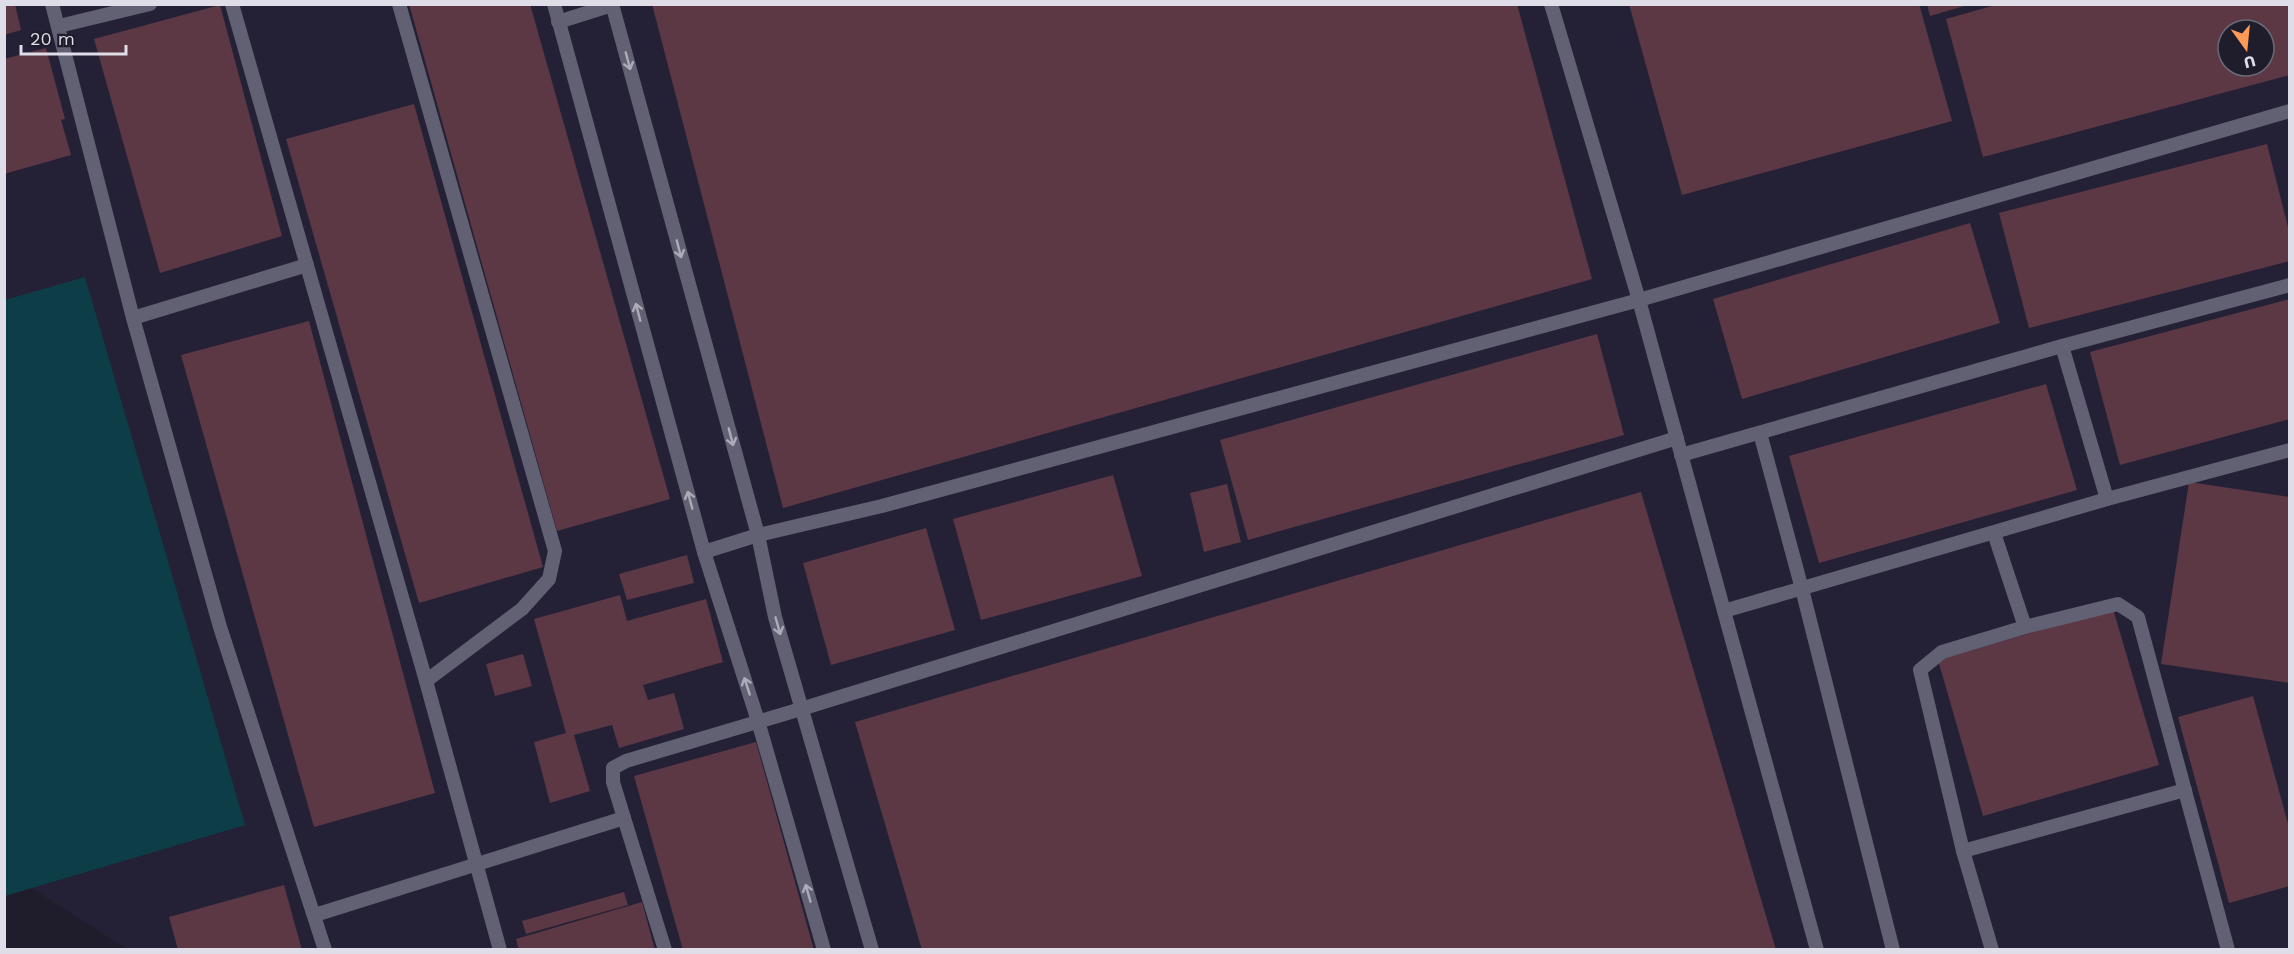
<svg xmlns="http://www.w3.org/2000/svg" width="2294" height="954" font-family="'Work Sans',sans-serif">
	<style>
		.built { fill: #242137; fill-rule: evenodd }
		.water { fill: #0d3e47 }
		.building { fill: #5b3844; fill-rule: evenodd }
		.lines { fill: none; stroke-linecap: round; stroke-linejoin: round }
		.service { stroke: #626073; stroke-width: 14 }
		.oneway { stroke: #acabb9 }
	</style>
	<rect width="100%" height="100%" fill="#1f1d2c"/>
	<path class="built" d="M4,5H2289V949H127L5,871ZM2228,30H2264V66H2228Z"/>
	<path class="water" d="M85,277L245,825L5,896V300Z"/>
	<g class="building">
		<path d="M4,4H15L21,30L4,35Z"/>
		<path d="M409,4H530L670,499L557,531Z"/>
		<path d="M652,4H1517L1592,279L783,508Z"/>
		<path d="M1629,4H1919L1952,121L1682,195Z"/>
		<path d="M1927,4H1968V5L1930,16Z"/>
		<path d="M1999,4H2290V75L1983,157L1946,19ZM2228,30H2264V66H2228Z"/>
		<path d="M220,5L282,236L160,273L94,39Z"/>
		<path d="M46,48L65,119L61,120L71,155L4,174V59Z"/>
		<path d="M414,104L543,567L419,603L286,139Z"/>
		<path d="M2267,144L2290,235V261L2029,328L1999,213Z"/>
		<path d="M1970,223L2000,323L1742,399L1713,299Z"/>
		<path d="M2290,299V419L2120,465L2090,352Z"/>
		<path d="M309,321L435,793L314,827L181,355Z"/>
		<path d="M1597,334L1624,435L1248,540L1220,440Z"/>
		<path d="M2046,384L2077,490L1819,563L1789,456Z"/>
		<path d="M1113,475L1142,576L981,620L953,519Z"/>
		<path d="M2189,482L2290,497V683L2161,664Z"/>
		<path d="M1227,484L1241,542L1204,552L1190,493Z"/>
		<path d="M1641,492L1776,950H922L855,722Z"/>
		<path d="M926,528L955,630L831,665L803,563Z"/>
		<path d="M687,555L694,583L627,600L619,574Z"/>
		<path d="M620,595L627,621L706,599L723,662L643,685L648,700L674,693L684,729L619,748L612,725L574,735L590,791L550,803L534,742L566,733L534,619Z"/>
		<path d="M2113,609L2159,765L1983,816L1938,660Z"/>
		<path d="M523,654L532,686L495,696L486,664Z"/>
		<path d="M2253,696L2290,831V886L2229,903L2178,717Z"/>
		<path d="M756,742L814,950H683L634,776Z"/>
		<path d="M284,885L302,950H178L169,917Z"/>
		<path d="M624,892L628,905L526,934L522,921Z"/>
		<path d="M642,902L655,950H519L516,939Z"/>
	</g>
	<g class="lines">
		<g class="service">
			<path d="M52,4L133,318L220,627L325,950"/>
			<path d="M232,4L426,681L500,950"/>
			<path d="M399,4L555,551L549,579L522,609L426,681"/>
			<path d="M554,4L704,552L758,721L824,950"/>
			<path d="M612,4L758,535L775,617L872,950"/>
			<path d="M1551,4L1639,300L1724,611"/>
			<path d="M558,22L612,5"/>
			<path d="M59,26L150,4"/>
			<path d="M133,318L307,265"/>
			<path d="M2062,346L2107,499"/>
			<path d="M1760,433L1802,589L1893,950"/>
			<path d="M1681,455L2062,346L2290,285"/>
			<path d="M1994,533L2025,627"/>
			<path d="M704,552L758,535L882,506L1639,300L2290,111"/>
			<path d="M624,818L613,782V768L626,761L801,709L1677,438"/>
			<path d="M1963,851L2185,790"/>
			<path d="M315,915L624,818L665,950"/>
			<path d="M1817,950L1724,611L2107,499L2290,450"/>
			<path d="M1992,950L1963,851L1920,670L1942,652L2025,627L2118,604L2138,617L2228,950"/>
		</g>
	</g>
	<defs><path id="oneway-shaft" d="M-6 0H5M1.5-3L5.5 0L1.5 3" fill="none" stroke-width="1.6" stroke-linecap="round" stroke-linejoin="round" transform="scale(1.5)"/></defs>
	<g class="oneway">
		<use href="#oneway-shaft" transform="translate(628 61) rotate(75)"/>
		<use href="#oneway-shaft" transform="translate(679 249) rotate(75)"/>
		<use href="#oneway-shaft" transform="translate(638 312) rotate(-105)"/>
		<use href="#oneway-shaft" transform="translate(731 437) rotate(75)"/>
		<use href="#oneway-shaft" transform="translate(690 500) rotate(-105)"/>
		<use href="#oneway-shaft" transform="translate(778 626) rotate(74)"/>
		<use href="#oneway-shaft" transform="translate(747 686) rotate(-108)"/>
		<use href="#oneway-shaft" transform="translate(808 893) rotate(-106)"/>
	</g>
	<rect width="2294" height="954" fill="none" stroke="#dedde8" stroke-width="12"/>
	<g transform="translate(2246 48) rotate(165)"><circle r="28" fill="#1f1d2c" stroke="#6b6a77" stroke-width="1.5"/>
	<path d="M0-4.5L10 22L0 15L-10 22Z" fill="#fe9c57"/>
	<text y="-9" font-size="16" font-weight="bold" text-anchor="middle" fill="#dedde8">U</text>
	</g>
	<path d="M21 45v9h105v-9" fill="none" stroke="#dedde8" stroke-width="3"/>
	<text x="30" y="45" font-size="18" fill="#dedde8" stroke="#1f1d2c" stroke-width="4.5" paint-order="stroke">20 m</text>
</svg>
